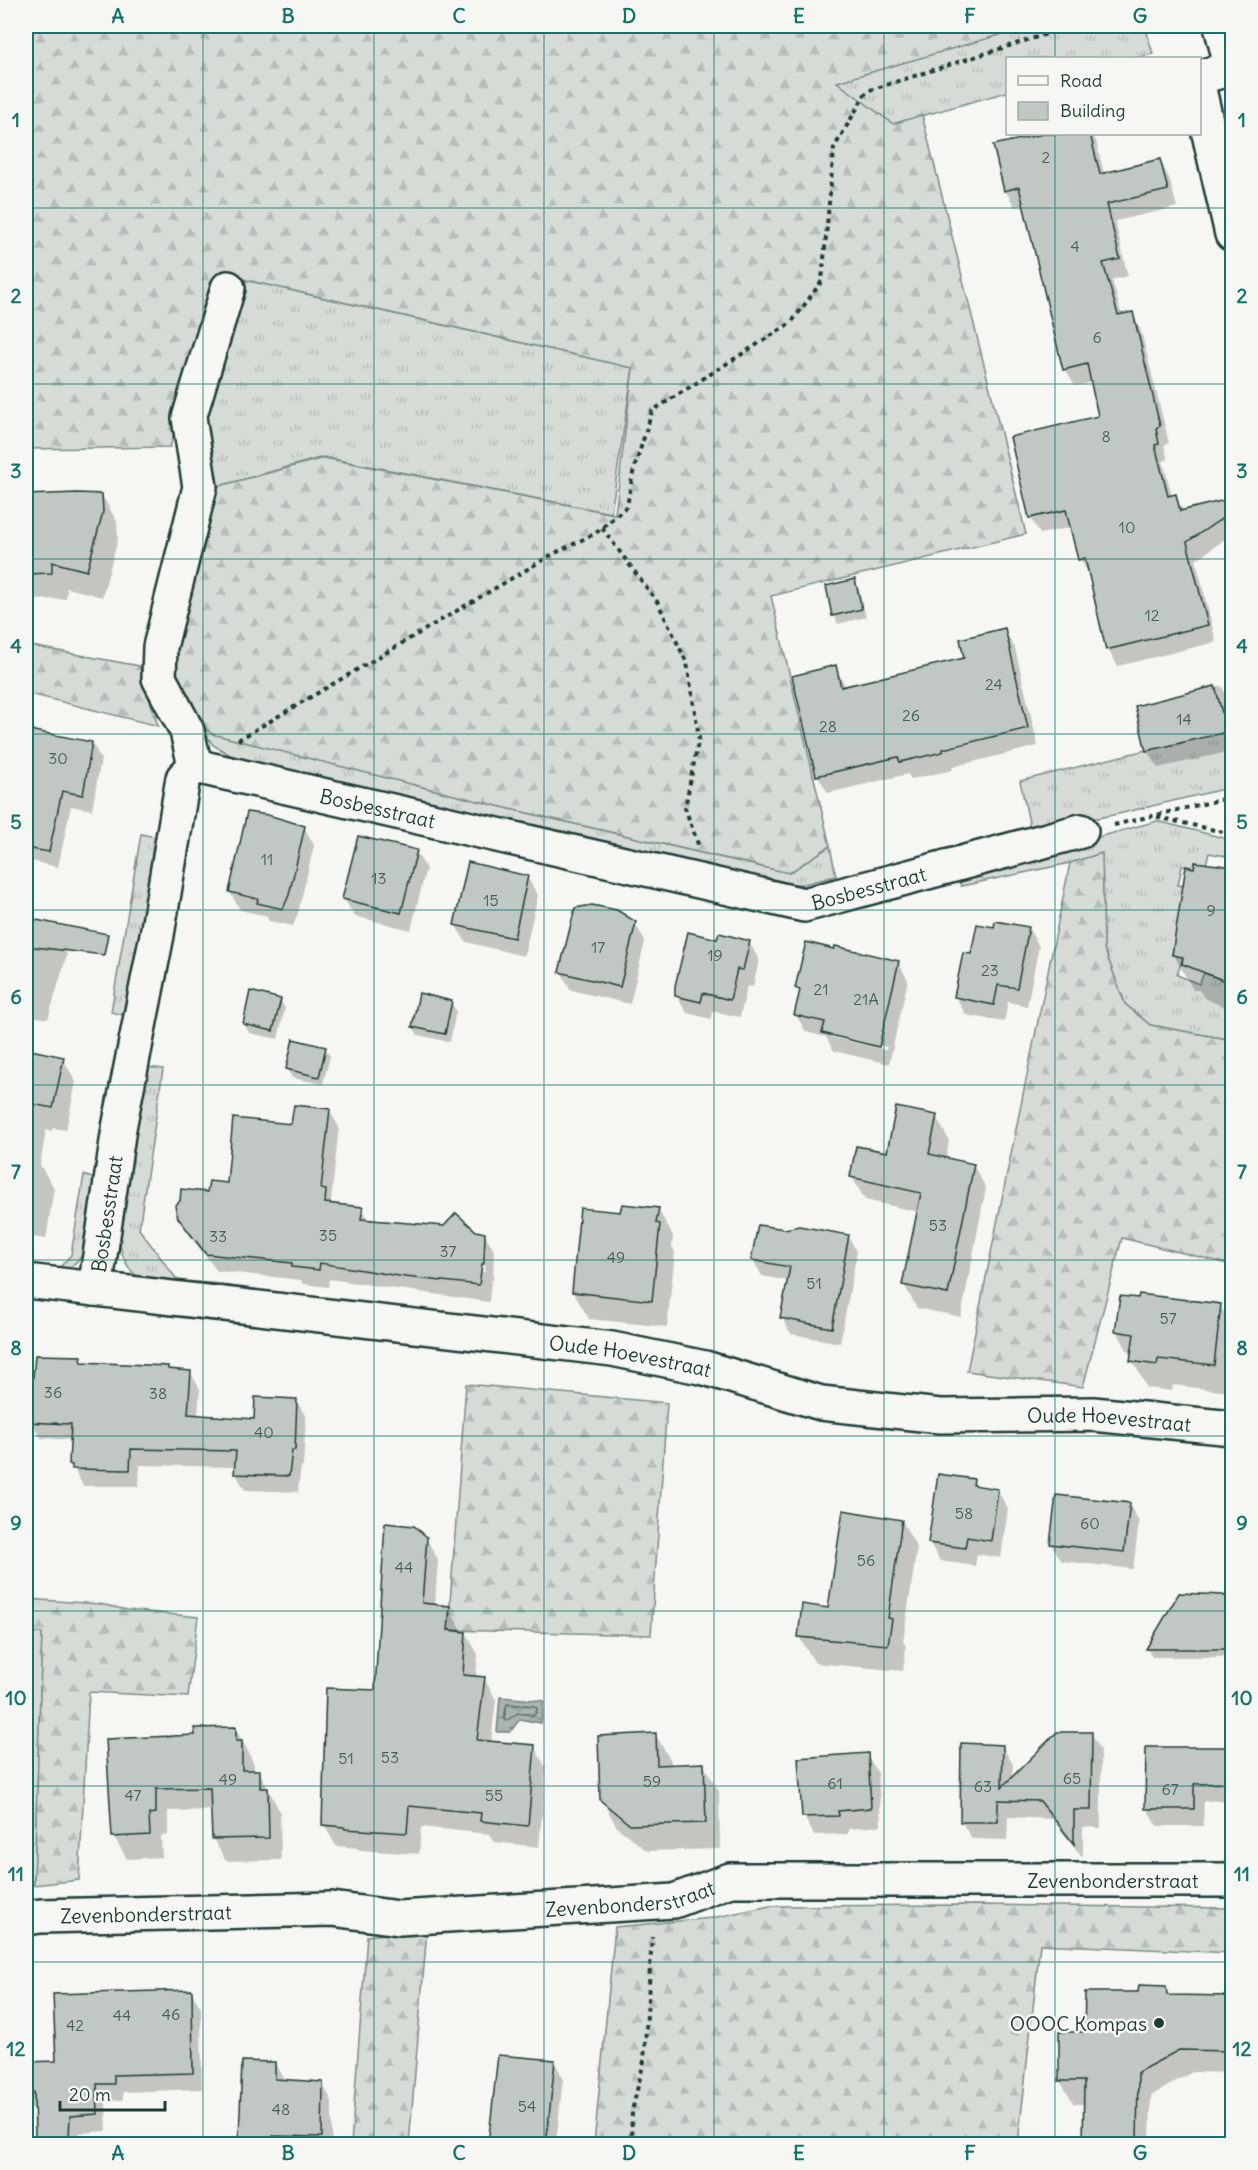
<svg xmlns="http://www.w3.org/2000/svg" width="1258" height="2170" font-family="Delius,sans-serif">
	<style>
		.grass { fill: url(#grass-tufts); stroke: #7a8c85; stroke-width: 1.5 }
		.forest { fill: url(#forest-firs); stroke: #7a8c85; stroke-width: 1.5 }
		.water { fill: url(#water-ripples); stroke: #72847d; stroke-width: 1.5 }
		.shadow { fill: #0003; fill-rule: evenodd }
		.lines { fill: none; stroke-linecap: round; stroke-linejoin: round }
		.shore { stroke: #576c65; stroke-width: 1.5 }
		.building { fill: #c1c8c3; stroke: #1f3d34; stroke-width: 1.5 }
		.street-casing { stroke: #1f3d34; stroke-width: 38 }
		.path { stroke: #1f3d34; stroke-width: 4; stroke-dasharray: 4.5 4.5; stroke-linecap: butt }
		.street { stroke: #f6f6f2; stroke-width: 33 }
		.grid { fill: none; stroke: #0f766e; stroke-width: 1.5; stroke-opacity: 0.55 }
		.poi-dot { fill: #1f3d34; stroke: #f6f6f2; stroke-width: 2 }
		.labels { text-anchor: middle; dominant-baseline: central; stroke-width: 5; stroke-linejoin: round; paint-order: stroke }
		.number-label { font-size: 16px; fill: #486058 }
		.street-label { font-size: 20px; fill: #1f3d34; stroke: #f6f6f2 }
		.poi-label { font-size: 20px; fill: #1f3d34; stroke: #f6f6f2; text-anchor: end }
		.neatline { fill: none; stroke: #0f766e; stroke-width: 2 }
		.grid-label { font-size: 20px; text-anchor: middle; font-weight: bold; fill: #0f766e }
	</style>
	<defs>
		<pattern id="grass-tufts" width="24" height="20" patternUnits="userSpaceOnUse" patternTransform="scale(1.5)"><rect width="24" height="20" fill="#d6dbd6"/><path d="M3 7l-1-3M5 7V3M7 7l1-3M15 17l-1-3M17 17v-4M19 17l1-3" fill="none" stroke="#b7bdb8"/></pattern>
		<pattern id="forest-firs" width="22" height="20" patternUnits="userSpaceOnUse" patternTransform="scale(1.5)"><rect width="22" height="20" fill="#d6dbd6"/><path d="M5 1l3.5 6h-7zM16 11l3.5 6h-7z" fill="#b7bdb8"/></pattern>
		<pattern id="water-ripples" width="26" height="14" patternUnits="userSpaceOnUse" patternTransform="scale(1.5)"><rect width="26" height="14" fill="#aab3ae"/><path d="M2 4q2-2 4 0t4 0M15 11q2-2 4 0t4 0" fill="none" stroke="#8a938e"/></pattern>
	</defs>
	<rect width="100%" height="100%" fill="#f6f6f2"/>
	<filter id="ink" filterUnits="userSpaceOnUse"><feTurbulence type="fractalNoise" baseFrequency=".0167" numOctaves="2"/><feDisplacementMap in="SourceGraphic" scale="12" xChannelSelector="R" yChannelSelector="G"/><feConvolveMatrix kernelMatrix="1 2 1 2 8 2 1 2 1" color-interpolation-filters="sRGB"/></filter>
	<g filter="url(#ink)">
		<g class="grass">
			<path d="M1030,26H1145L1153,54L1136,58H1008L1007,92L893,124L836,82Z"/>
			<path d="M240,279L633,368L611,513L323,457L212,488L196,420Z"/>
			<path d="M198,722L213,734L510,809L789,873L830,846L836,876L804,884H785L488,819L232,756L213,745Z"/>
			<path d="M1232,729V787L1118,814L1031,831L1020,781Z"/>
			<path d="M1157,821L1232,840V857L1209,853L1206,864L1195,862L1194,868L1182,866L1178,885L1192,887L1176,933L1172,955L1183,957L1177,975L1199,984L1204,973L1232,984V1040L1150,1025L1125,1004L1104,948L1102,853L1070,863L961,886L958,875Z"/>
			<path d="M141,834L160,838L131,1017L111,1012Z"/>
			<path d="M146,1067L163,1069L139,1229L178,1281L222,1284L216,1290C202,1288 147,1283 138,1277C128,1270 122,1257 120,1245L126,1185Z"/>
			<path d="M84,1175L102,1182L85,1253L73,1265L63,1272L46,1271L61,1266L71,1255Z"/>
			<path d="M26,1633H42L34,1885L26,1887Z"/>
		</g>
		<g class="forest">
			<path d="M26,26H1030L837,82L893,124L922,115L1026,534L771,596L830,846L789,873L510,809L212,734L188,713L168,676L212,488L324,458L615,514L633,368L224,275L170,447L26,449Z"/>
			<path d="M26,645L139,666L158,726L26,693Z"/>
			<path d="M1102,853L1104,948L1125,1004L1150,1025L1232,1040V1265L1122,1238L1083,1387L967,1371L1070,863Z"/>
			<path d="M466,1384L667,1403L651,1635L448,1630Z"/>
			<path d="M26,1599L100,1604L127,1610L198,1617L188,1697L89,1692L79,1880L34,1885L42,1633H26Z"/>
			<path d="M973,1905L1232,1908V1953L1040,1944L1018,2144H594L615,1927L712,1918L770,1906Z"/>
			<path d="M427,1930L409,2144H351L367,1936Z"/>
		</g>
		<path class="water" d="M500,1697L544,1701L541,1723L520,1719L510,1732H497Z"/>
		<g class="shadow">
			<path d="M1049,134H1092L1096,141L1104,174L1160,161L1169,178L1177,207L1115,221L1128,276L1112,280L1122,316L1132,314L1141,331L1169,443L1164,445L1168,460L1163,461L1172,496H1175L1184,512L1232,499V534L1196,560L1216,642L1118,666L1108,650L1090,576L1080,559L1072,527L1040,534L1030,517L1100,417L1093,382L1075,386L1065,369L1024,205L1015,207L1005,190L995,146Z"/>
			<path d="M102,495L117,522L118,539L102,597L67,588L66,599L26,600V497Z"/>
			<path d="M854,581L859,590L866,617L838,624L834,615Z"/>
			<path d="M1004,630L1015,648L1038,746L952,767L953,770L911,779L908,774L828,793L817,775L835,667L846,687L966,659Z"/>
			<path d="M1222,686L1232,707V751L1158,768L1147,751L1137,707Z"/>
			<path d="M30,732L92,743L101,759L92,810L71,806L58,867L26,860V807L27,798L26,795V751Z"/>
			<path d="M304,827L314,845L298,913L293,926L269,921L266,916L240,910L230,892Z"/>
			<path d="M416,851L426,869L411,930L354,916L344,898Z"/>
			<path d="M1232,868V1010L1204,998L1199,990H1193L1174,955Z"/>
			<path d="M527,877L538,895L524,956L466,942L455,925Z"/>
			<path d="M635,923L645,941L630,1004L571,990L561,972Z"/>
			<path d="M26,925L51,929L67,955L48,1019L26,1015Z"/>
			<path d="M1028,928L1039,946L1027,1006L1008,1002L1004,1022L966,1015L956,997L972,956L995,929Z"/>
			<path d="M718,941L749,942L759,960L753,987L747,986L740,1017L713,1011L711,1019L687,1013L676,995Z"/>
			<path d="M898,962L908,980L889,1064L834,1051L826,1037L806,1032L796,1015L801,994L797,987ZM831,1034L887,1047L886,1050L831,1037Z"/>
			<path d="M280,1000L285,1008L278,1039L249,1033L244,1024Z"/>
			<path d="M451,1002L456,1011L450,1042L418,1035L413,1027Z"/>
			<path d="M325,1048L330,1056L323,1084L292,1078L287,1069Z"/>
			<path d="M26,1049L49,1053L51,1056L63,1059L76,1082L66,1130L53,1128L52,1131L46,1130L40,1165L54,1188L46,1239L26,1236Z"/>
			<path d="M329,1110L339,1127L331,1201L333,1205L362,1208L369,1221L485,1234L494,1251L493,1281L491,1280L489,1302L329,1279L328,1287L303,1284L301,1280L217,1271L190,1236L179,1218L208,1194L228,1185L293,1126ZM483,1244L486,1247L485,1272H482Z"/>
			<path d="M936,1117L949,1140L946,1159L973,1165L986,1188L961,1317L917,1308L904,1285L919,1212L865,1200L852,1177L888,1154Z"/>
			<path d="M658,1209L673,1236L672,1247L675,1252L667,1327L589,1319L573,1292L621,1214Z"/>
			<path d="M848,1236L857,1252L840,1343L791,1334L782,1318L789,1281L762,1276L753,1260Z"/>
			<path d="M1220,1305L1232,1326V1360L1229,1392L1173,1385L1172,1391L1147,1388L1117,1331Z"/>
			<path d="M81,1358L84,1363L167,1367L170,1371L190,1372L200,1389L198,1416L255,1420L296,1400L306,1417L303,1466H301L298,1492L245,1490L236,1474V1467L140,1465L139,1486H83L71,1463L72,1440L41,1438L31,1422Z"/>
			<path d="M973,1480L977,1487L997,1490L1008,1508L1001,1558L977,1554L975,1566L940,1561L930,1543Z"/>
			<path d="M1129,1504L1139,1522L1133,1569L1062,1561L1051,1544Z"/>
			<path d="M902,1521L917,1548L903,1641L906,1647L903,1671L815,1663L799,1637L829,1610Z"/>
			<path d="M426,1538L438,1560L435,1606L449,1608L461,1629V1633H466L478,1654L476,1678H484L496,1700L491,1742L534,1746L546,1768L539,1847L494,1842L489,1834L421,1827L419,1854L359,1850L357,1848L336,1846L324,1825L376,1691Z"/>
			<path d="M1232,1603V1657H1152L1147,1649Z"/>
			<path d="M1232,1666V1800L1204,1801L1203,1826H1157L1147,1809L1232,1748Z"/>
			<path d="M235,1728L248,1751L254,1765V1771H259L280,1812L281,1860L226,1861L213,1839L212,1810L168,1811V1835L161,1836L162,1857L127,1859L114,1837L196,1737Z"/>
			<path d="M1091,1733L1101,1751V1828L1083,1827V1858L1052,1819L1008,1817L1007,1840L972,1839L961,1821L1002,1746L1013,1764L1012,1779Z"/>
			<path d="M655,1734L671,1761V1766L703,1764L719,1791L720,1849L647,1851L617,1827L602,1800Z"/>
			<path d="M867,1755L878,1773L881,1826L848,1829V1834L814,1835L804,1817Z"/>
			<path d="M1165,1988L1170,1996H1232V2073L1192,2072L1151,2096L1150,2144H1084L1085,2104H1074L1060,2081L1086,2034L1139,1994Z"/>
			<path d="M191,1991L201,2008L202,2089L123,2092V2100L106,2101L107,2131L79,2133V2144H41L37,2137L36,2109L26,2108V2063L58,2062Z"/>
			<path d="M554,2061L563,2078L556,2144H489Z"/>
			<path d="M275,2063L285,2081L322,2083L332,2101V2144H245L240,2137Z"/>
		</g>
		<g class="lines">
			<path class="shore" d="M507,1704L534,1706L537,1708L536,1713L533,1715L518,1713L506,1721L504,1718Z"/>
		</g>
		<g class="building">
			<path d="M1043,134H1090L1100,174L1160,159L1168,190L1107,204L1120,259L1103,263L1118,315L1133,312L1160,426L1156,428L1159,444L1155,445L1168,496L1176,494L1180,511L1233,498V511L1187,542L1208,625L1106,650L1085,558L1078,560L1066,510L1029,518L1010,437L1098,416L1087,364L1063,370L1019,187L1004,191L993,145Z"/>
			<path d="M77,493L102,494L103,512L87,571L52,562V573L26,574V495Z"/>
			<path d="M855,579L862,609L832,616L826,586Z"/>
			<path d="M1005,628L1028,728L943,749V752L900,762L898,757L816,776L792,676L836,665L841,687L964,658L960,639Z"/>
			<path d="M1215,686L1227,732L1146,751L1135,706Z"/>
			<path d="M29,730L92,742L83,795L62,791L49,852L26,848V744Z"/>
			<path d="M247,812L268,815L305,826L289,895L283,909L257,903L258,899L229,892Z"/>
			<path d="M358,836L417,850L401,913L342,899Z"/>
			<path d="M468,862L528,876L514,938L454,925Z"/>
			<path d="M1195,862L1233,867V984L1182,964L1183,957L1172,955L1186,866L1194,868Z"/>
			<path d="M592,905L617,910L636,922L620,987L559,972L575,908Z"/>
			<path d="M26,918L108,934L104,955L26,946Z"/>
			<path d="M995,921L1029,927L1017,988L998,985L994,1005L954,997L963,953L971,954L977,924L994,927Z"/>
			<path d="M688,932L717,939L719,933L750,941L743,970L737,969L730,1000L703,993L701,1002L675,996V986Z"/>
			<path d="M806,942L834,949L835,946L899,961L879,1047L822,1033L825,1022L794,1015L800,990L795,988Z"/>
			<path d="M250,991L281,999L273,1031L243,1024Z"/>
			<path d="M419,993L452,1001L445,1034L412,1027Z"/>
			<path d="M293,1039L326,1047L319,1077L286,1069Z"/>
			<path d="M26,1049L64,1057L53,1108L26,1103Z"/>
			<path d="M294,1105L330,1109L321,1189L326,1190L325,1203L363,1207L361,1219L444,1226L456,1213L476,1231L485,1233L484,1264H482L479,1285L405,1277L320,1263L319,1270L292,1267V1263L206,1254L178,1218L175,1206L180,1201L181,1189L207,1192L209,1181L227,1183L233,1118L291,1124Z"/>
			<path d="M896,1107L937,1115L929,1154L974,1164L948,1294L902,1285L921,1193L850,1177L856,1146L887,1152Z"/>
			<path d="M622,1204L659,1208L656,1223L660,1224L652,1301L572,1292L580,1208L620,1212Z"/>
			<path d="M758,1225L785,1229L799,1226L849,1235L832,1328L780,1318L790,1267L751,1260Z"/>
			<path d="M1139,1294L1221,1304L1214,1365L1158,1359L1157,1365L1130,1361L1134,1334L1115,1331L1120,1296L1138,1298Z"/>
			<path d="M35,1355L82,1356L81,1362L168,1366V1369L191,1371L188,1414L254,1419L255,1397L297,1399L295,1450H292L289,1476L234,1474L236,1451L131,1449L130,1470L72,1469V1465L69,1464L71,1424L26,1422L28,1378H33Z"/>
			<path d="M938,1474L974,1479L973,1485L998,1489L991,1541L967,1537L965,1548L928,1543Z"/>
			<path d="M1056,1495L1130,1503L1124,1552L1050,1544Z"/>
			<path d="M843,1510L902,1520L888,1618L892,1619L888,1645L798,1637L802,1604L828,1608Z"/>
			<path d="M385,1523L414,1526L427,1537L422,1603L450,1606L448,1630L466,1632L463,1675L485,1677L477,1740L535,1745L528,1826L480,1821L481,1813L409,1806L407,1833L345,1829L344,1827L322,1825L326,1688L375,1690Z"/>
			<path d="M1179,1593L1223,1595L1233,1601V1649H1146Z"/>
			<path d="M236,1727V1741H242V1770H260V1788H268L269,1838L212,1839L210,1788L156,1789V1813L149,1814L150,1835L112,1837L106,1739L195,1735L194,1728Z"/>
			<path d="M1057,1732H1092L1091,1810H1074V1844L1040,1801L998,1800V1822H960L961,1743L1003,1745L1002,1787Z"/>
			<path d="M656,1733L657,1765L704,1763L706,1823L630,1825L600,1800L598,1736Z"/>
			<path d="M1146,1747H1233V1783L1194,1784V1809H1145Z"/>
			<path d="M868,1753L871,1808L838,1811L839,1816L802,1817L798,1758Z"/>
			<path d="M1139,1985L1166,1986L1167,1995L1233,1996V2051L1179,2050L1138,2072L1137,2145H1083L1084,2081H1059V2032H1084L1085,1992H1138Z"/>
			<path d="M192,1990L193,2073L114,2075V2084H97L98,2114L70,2116L69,2137H35L34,2092H26V2062L56,2061L53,1994Z"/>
			<path d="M498,2055L555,2060L546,2145H488Z"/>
			<path d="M242,2061L275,2062V2079L323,2082L322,2137L273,2136V2139L239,2138Z"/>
		</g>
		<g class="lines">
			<g class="street-casing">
				<g id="street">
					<path d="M1200,77L1232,68L1221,26"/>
					<path d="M1200,94L1232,234"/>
					<path d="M195,766L187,731L159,678L160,647L200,487L189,418L228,288"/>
					<path id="s1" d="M26,1281L612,1349L705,1368L821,1403L940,1416L1093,1414L1232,1428"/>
					<path id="s2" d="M95,1289L119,1128L157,935L183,778L195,766L804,905L1081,831"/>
					<path id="s3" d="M26,1918L41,1916L332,1909L399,1918L674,1901L730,1880H1232"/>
				</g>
			</g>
			<g class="path">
				<path d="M602,528L658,603L687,663L699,737L685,808L699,847"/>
				<path d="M238,740L553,554L596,533L627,506L633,473L652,411L791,323L822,281L834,148L867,91L1072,26"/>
				<path d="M1157,817L1232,834"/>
				<path d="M1114,825L1232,797"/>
				<path d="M631,2144L632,2111L644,2061L652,1937"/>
			</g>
			<use href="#street" class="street"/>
		</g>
	</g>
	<path class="grid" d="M203,26V2144M374,26V2144M544,26V2144M714,26V2144M884,26V2144M1055,26V58M1055,134V2144M26,208H1232M26,384H1232M26,559H1232M26,734H1232M26,910H1232M26,1085H1232M26,1260H1232M26,1436H1232M26,1611H1232M26,1786H1232M26,1962H1232"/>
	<circle class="poi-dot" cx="1159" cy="2023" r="6"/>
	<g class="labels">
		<g class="number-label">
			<text x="1046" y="157">2</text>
			<text x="1075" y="246">4</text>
			<text x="1097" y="337">6</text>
			<text x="1106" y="436">8</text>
			<text x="1127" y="527">10</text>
			<text x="1152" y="615">12</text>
			<text x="994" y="684">24</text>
			<text x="911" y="715">26</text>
			<text x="1184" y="719">14</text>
			<text x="828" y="726">28</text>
			<text x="58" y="758">30</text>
			<text x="267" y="859">11</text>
			<text x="379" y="878">13</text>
			<text x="491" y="900">15</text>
			<text x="1211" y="910">9</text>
			<text x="598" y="947">17</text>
			<text x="715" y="955">19</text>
			<text x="990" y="970">23</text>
			<text x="821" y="989">21</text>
			<text x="866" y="999">21A</text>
			<text x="938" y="1225">53</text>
			<text x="328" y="1235">35</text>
			<text x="218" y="1236">33</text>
			<text x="448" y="1251">37</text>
			<text x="616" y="1257">49</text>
			<text x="814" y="1283">51</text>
			<text x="1168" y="1318">57</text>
			<text x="53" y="1392">36</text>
			<text x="158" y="1393">38</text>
			<text x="264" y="1432">40</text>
			<text x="964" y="1513">58</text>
			<text x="1090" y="1523">60</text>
			<text x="866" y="1560">56</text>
			<text x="404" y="1567">44</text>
			<text x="390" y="1757">53</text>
			<text x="346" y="1758">51</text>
			<text x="1072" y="1778">65</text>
			<text x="228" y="1779">49</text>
			<text x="652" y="1781">59</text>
			<text x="835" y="1783">61</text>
			<text x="983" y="1786">63</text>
			<text x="1170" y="1789">67</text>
			<text x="133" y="1795">47</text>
			<text x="494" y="1795">55</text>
			<text x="171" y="2014">46</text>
			<text x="122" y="2015">44</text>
			<text x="75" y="2025">42</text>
			<text x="527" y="2106">54</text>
			<text x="281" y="2109">48</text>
		</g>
		<g class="street-label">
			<text stroke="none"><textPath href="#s2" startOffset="723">Bosbesstraat</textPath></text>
			<text stroke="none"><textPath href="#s2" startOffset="1227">Bosbesstraat</textPath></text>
			<text stroke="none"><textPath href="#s2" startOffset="76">Bosbesstraat</textPath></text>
			<text stroke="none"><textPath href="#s1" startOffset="609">Oude Hoevestraat</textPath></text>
			<text stroke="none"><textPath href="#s1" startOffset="1095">Oude Hoevestraat</textPath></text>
			<text stroke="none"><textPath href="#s3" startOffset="1092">Zevenbonderstraat</textPath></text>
			<text stroke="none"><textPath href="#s3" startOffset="606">Zevenbonderstraat</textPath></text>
			<text stroke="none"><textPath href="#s3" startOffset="120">Zevenbonderstraat</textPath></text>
		</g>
		<g class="poi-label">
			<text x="1147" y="2023">OOOC Kompas</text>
		</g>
	</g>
	<rect width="1258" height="2170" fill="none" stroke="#f6f6f2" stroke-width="66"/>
	<rect x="1006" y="57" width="195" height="78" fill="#f6f6f2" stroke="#a0aca6" stroke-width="1.5"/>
	<rect x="1018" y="76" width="30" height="9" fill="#f6f6f2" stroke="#a0aca6" stroke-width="1.5"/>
	<text x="1060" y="87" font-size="18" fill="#1f3d34">Road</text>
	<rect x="1018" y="102" width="30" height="18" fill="#c1c8c3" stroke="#a0aca6" stroke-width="1.5"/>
	<text x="1060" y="117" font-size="18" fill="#1f3d34">Building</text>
	<path d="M60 2101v9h105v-9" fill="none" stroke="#1f3d34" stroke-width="3"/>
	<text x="69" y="2101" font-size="18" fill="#1f3d34" stroke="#f6f6f2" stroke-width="4.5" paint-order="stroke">20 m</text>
	<rect x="33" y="33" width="1192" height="2104" class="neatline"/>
	<g class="grid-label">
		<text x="118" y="23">A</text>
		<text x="288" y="23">B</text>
		<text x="459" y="23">C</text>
		<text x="629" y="23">D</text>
		<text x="799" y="23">E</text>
		<text x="970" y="23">F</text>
		<text x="1140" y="23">G</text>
		<text x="16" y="127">1</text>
		<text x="1242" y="127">1</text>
		<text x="16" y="303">2</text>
		<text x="1242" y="303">2</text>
		<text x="16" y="478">3</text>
		<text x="1242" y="478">3</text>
		<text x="16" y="653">4</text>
		<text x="1242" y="653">4</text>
		<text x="16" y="829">5</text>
		<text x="1242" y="829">5</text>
		<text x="16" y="1004">6</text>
		<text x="1242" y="1004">6</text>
		<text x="16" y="1179">7</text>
		<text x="1242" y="1179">7</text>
		<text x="16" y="1355">8</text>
		<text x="1242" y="1355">8</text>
		<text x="16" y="1530">9</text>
		<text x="1242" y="1530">9</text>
		<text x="16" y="1705">10</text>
		<text x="1242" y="1705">10</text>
		<text x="16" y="1881">11</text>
		<text x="1242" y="1881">11</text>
		<text x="16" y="2056">12</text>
		<text x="1242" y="2056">12</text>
		<text x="118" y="2160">A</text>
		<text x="288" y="2160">B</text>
		<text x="459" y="2160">C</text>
		<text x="629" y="2160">D</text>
		<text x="799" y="2160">E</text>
		<text x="970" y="2160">F</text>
		<text x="1140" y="2160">G</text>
	</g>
</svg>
